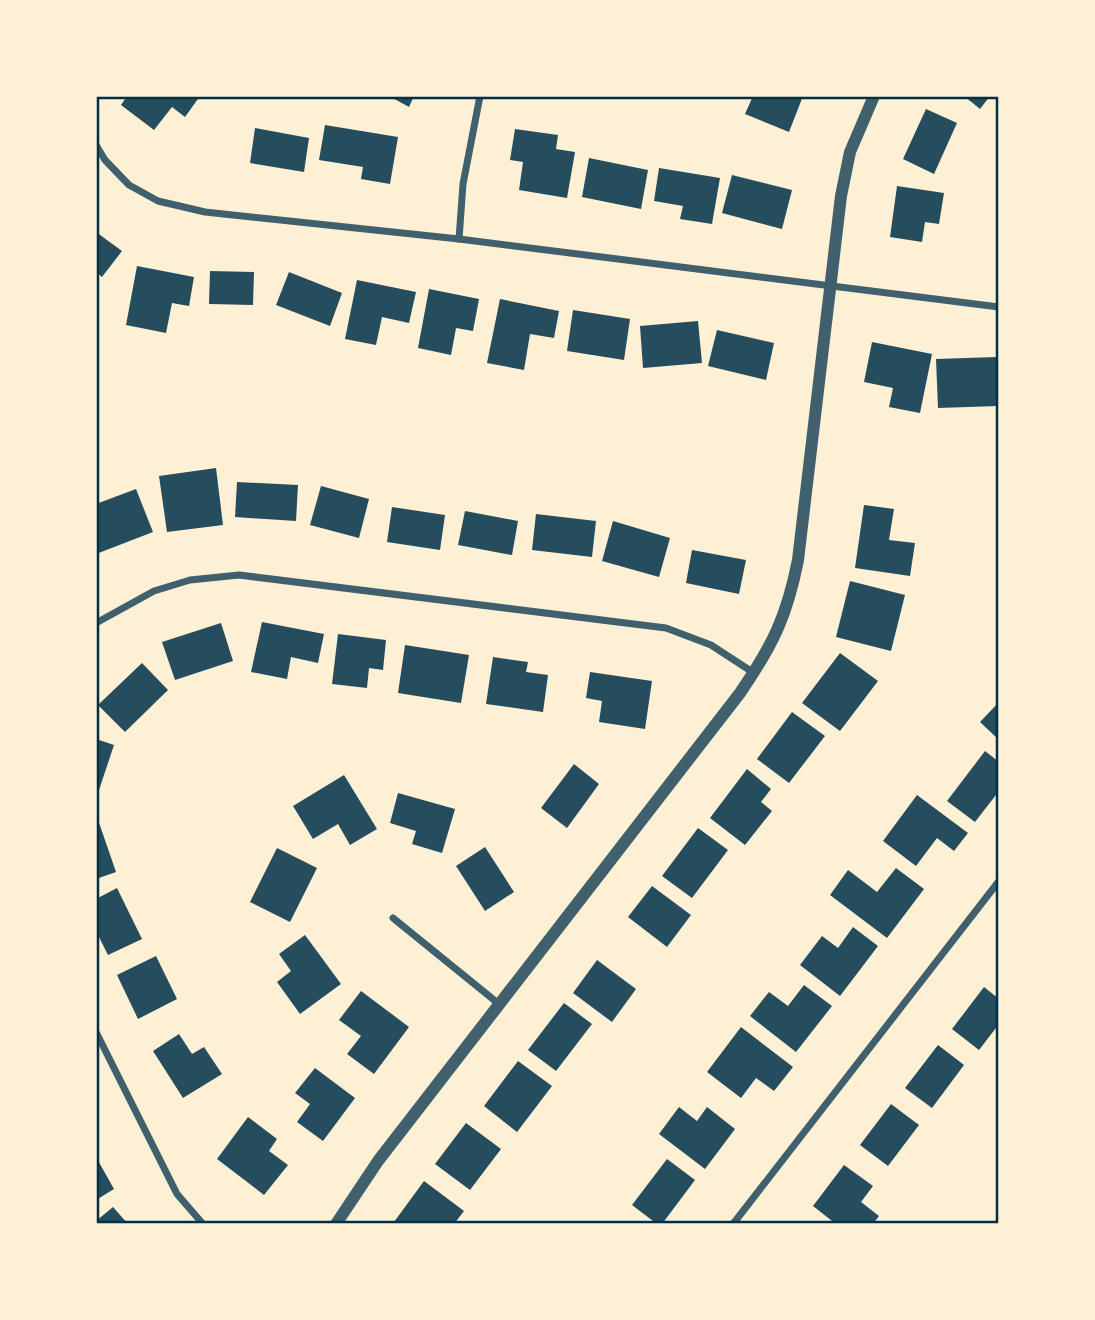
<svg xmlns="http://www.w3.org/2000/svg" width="1095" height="1320" font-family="Jost,sans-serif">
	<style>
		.building { fill: #264d5e }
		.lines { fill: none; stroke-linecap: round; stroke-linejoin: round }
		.minor { stroke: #3f606c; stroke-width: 7 }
		.tertiary { stroke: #3f606c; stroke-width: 12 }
		.neatline { fill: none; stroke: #003049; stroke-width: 2.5 }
	</style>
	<rect width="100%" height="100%" fill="#fdf0d5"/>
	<g class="building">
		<path d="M127,96H200L185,117L172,107L154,130L121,105Z"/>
		<path d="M389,96H414L409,107Z"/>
		<path d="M753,96H803L789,132L745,114Z"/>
		<path d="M964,96H990L980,109Z"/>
		<path d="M926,109L957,123L934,174L903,159Z"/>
		<path d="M325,125L398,137L390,184L361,179L363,167L319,160Z"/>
		<path d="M255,128L309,138L304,172L250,163Z"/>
		<path d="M515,129L558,135L556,149L575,152L567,198L519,190L523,162L510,160Z"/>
		<path d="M589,158L648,170L641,209L582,197Z"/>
		<path d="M659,168L720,178L712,224L680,219L683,206L654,201Z"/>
		<path d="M732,175L792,190L782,229L722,213Z"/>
		<path d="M897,186L944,193L939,224L925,222L922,242L890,237Z"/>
		<path d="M96,232L122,251L102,277L96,272Z"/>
		<path d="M137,266L194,277L189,306L172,303L166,333L126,325Z"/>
		<path d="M210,271L254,272L253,305L209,304Z"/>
		<path d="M289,272L342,293L330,326L276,305Z"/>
		<path d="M357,280L416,292L409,323L382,317L376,345L345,339Z"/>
		<path d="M429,289L479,299L473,331L456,328L451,355L418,348Z"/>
		<path d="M500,299L559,311L554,338L530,334L524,370L487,363Z"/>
		<path d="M573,310L630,319L624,360L567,351Z"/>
		<path d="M698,321L702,363L643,368L640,326Z"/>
		<path d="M717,330L774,343L766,380L708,366Z"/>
		<path d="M872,342L932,354L920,413L889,407L893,388L864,382Z"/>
		<path d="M996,357L998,406L938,408L936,359Z"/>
		<path d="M216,468L223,525L167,532L159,476Z"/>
		<path d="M237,482L298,485L296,521L235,517Z"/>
		<path d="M321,486L369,499L359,538L310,525Z"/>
		<path d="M136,489L153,532L96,554V504Z"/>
		<path d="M864,505L894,509L889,540L915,543L910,576L855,568Z"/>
		<path d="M392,507L445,515L440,550L387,542Z"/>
		<path d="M465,511L518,521L512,555L458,545Z"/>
		<path d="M536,514L596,521L592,557L532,550Z"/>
		<path d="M613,521L670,538L659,577L602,561Z"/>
		<path d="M692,550L746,560L739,594L686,583Z"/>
		<path d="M850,581L905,595L891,651L836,637Z"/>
		<path d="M262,622L324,634L318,663L291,657L287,679L251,672Z"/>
		<path d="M221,623L233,661L175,680L162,642Z"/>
		<path d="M338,634L386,640L383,670L369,668L367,688L332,684Z"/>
		<path d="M405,645L469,655L461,703L398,693Z"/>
		<path d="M840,653L878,681L840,731L802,703Z"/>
		<path d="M493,657L528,662L526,672L548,675L543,712L486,704Z"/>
		<path d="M142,663L168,690L125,732L98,705Z"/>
		<path d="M590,672L652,681L645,729L599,722L602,701L586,698Z"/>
		<path d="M999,702V740L980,722Z"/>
		<path d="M792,712L825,736L789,783L757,759Z"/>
		<path d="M96,739L114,745L97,796H96Z"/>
		<path d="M985,751L999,762V791L975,822L947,801Z"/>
		<path d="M574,764L599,784L567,828L541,808Z"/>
		<path d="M747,769L771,789L761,802L772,811L745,845L710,818Z"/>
		<path d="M344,775L377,829L350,845L338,824L313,839L293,806Z"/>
		<path d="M398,793L455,809L442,853L412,844L416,831L390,823Z"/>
		<path d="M917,795L968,833L954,851L937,838L916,866L883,841Z"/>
		<path d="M96,814L116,872L96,879Z"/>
		<path d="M698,828L728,850L692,898L662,876Z"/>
		<path d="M485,847L514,892L485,911L456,866Z"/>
		<path d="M277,848L317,868L290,922L250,902Z"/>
		<path d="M896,868L924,889L887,938L830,895L848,870L877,892Z"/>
		<path d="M652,886L691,915L667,947L628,917Z"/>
		<path d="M117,888L142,939L108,955L96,931V899Z"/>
		<path d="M853,927L878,946L840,996L800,965L822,936L838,948Z"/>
		<path d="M305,935L341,984L300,1014L277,982L291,971L279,954Z"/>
		<path d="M156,956L177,999L138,1019L117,975Z"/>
		<path d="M597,960L636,989L612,1022L573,993Z"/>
		<path d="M804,985L832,1006L796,1052L750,1016L769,992L788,1006Z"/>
		<path d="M984,987L999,999V1024L979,1050L952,1029Z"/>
		<path d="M361,991L409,1027L374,1074L347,1054L361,1036L339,1020Z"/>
		<path d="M564,1003L592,1024L556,1071L528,1050Z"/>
		<path d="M741,1027L793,1067L774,1091L756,1078L741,1098L707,1072Z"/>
		<path d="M179,1034L192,1054L204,1047L222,1074L183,1098L153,1051Z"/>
		<path d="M938,1045L964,1065L932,1108L905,1088Z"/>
		<path d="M518,1061L552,1086L517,1132L484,1106Z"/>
		<path d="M315,1068L355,1098L323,1141L297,1122L310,1104L295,1093Z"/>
		<path d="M891,1104L919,1125L888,1166L860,1145Z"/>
		<path d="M679,1107L697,1121L707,1107L735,1129L705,1169L659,1134Z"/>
		<path d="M248,1117L277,1139L269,1151L288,1165L264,1195L217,1159Z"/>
		<path d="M466,1123L501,1149L470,1190L435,1164Z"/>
		<path d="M96,1157L114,1189L96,1200Z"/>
		<path d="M667,1159L695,1180L662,1224H657L632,1205Z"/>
		<path d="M844,1165L873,1186L861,1202L879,1216L873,1224H836L813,1206Z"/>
		<path d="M424,1181L464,1211L454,1224L394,1222Z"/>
		<path d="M113,1207L128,1224H96V1221Z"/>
	</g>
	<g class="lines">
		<g class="minor">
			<path d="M96,145L105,160L129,185L158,201L205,212L459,239L999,307"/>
			<path d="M459,239L463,184L480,96"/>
			<path d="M96,623L154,591L190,580L239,575L666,628L711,645L754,673"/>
			<path d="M393,918L499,1004"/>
			<path d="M96,1032L177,1194L203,1224"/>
			<path d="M733,1224L999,881"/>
		</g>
		<path class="tertiary" d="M336,1224L378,1161L740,693C773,645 787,616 798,560L841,196L850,152L874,96"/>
	</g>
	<rect width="1095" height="1320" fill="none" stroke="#fdf0d5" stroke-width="196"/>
	<rect x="98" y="98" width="899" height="1124" class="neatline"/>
</svg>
